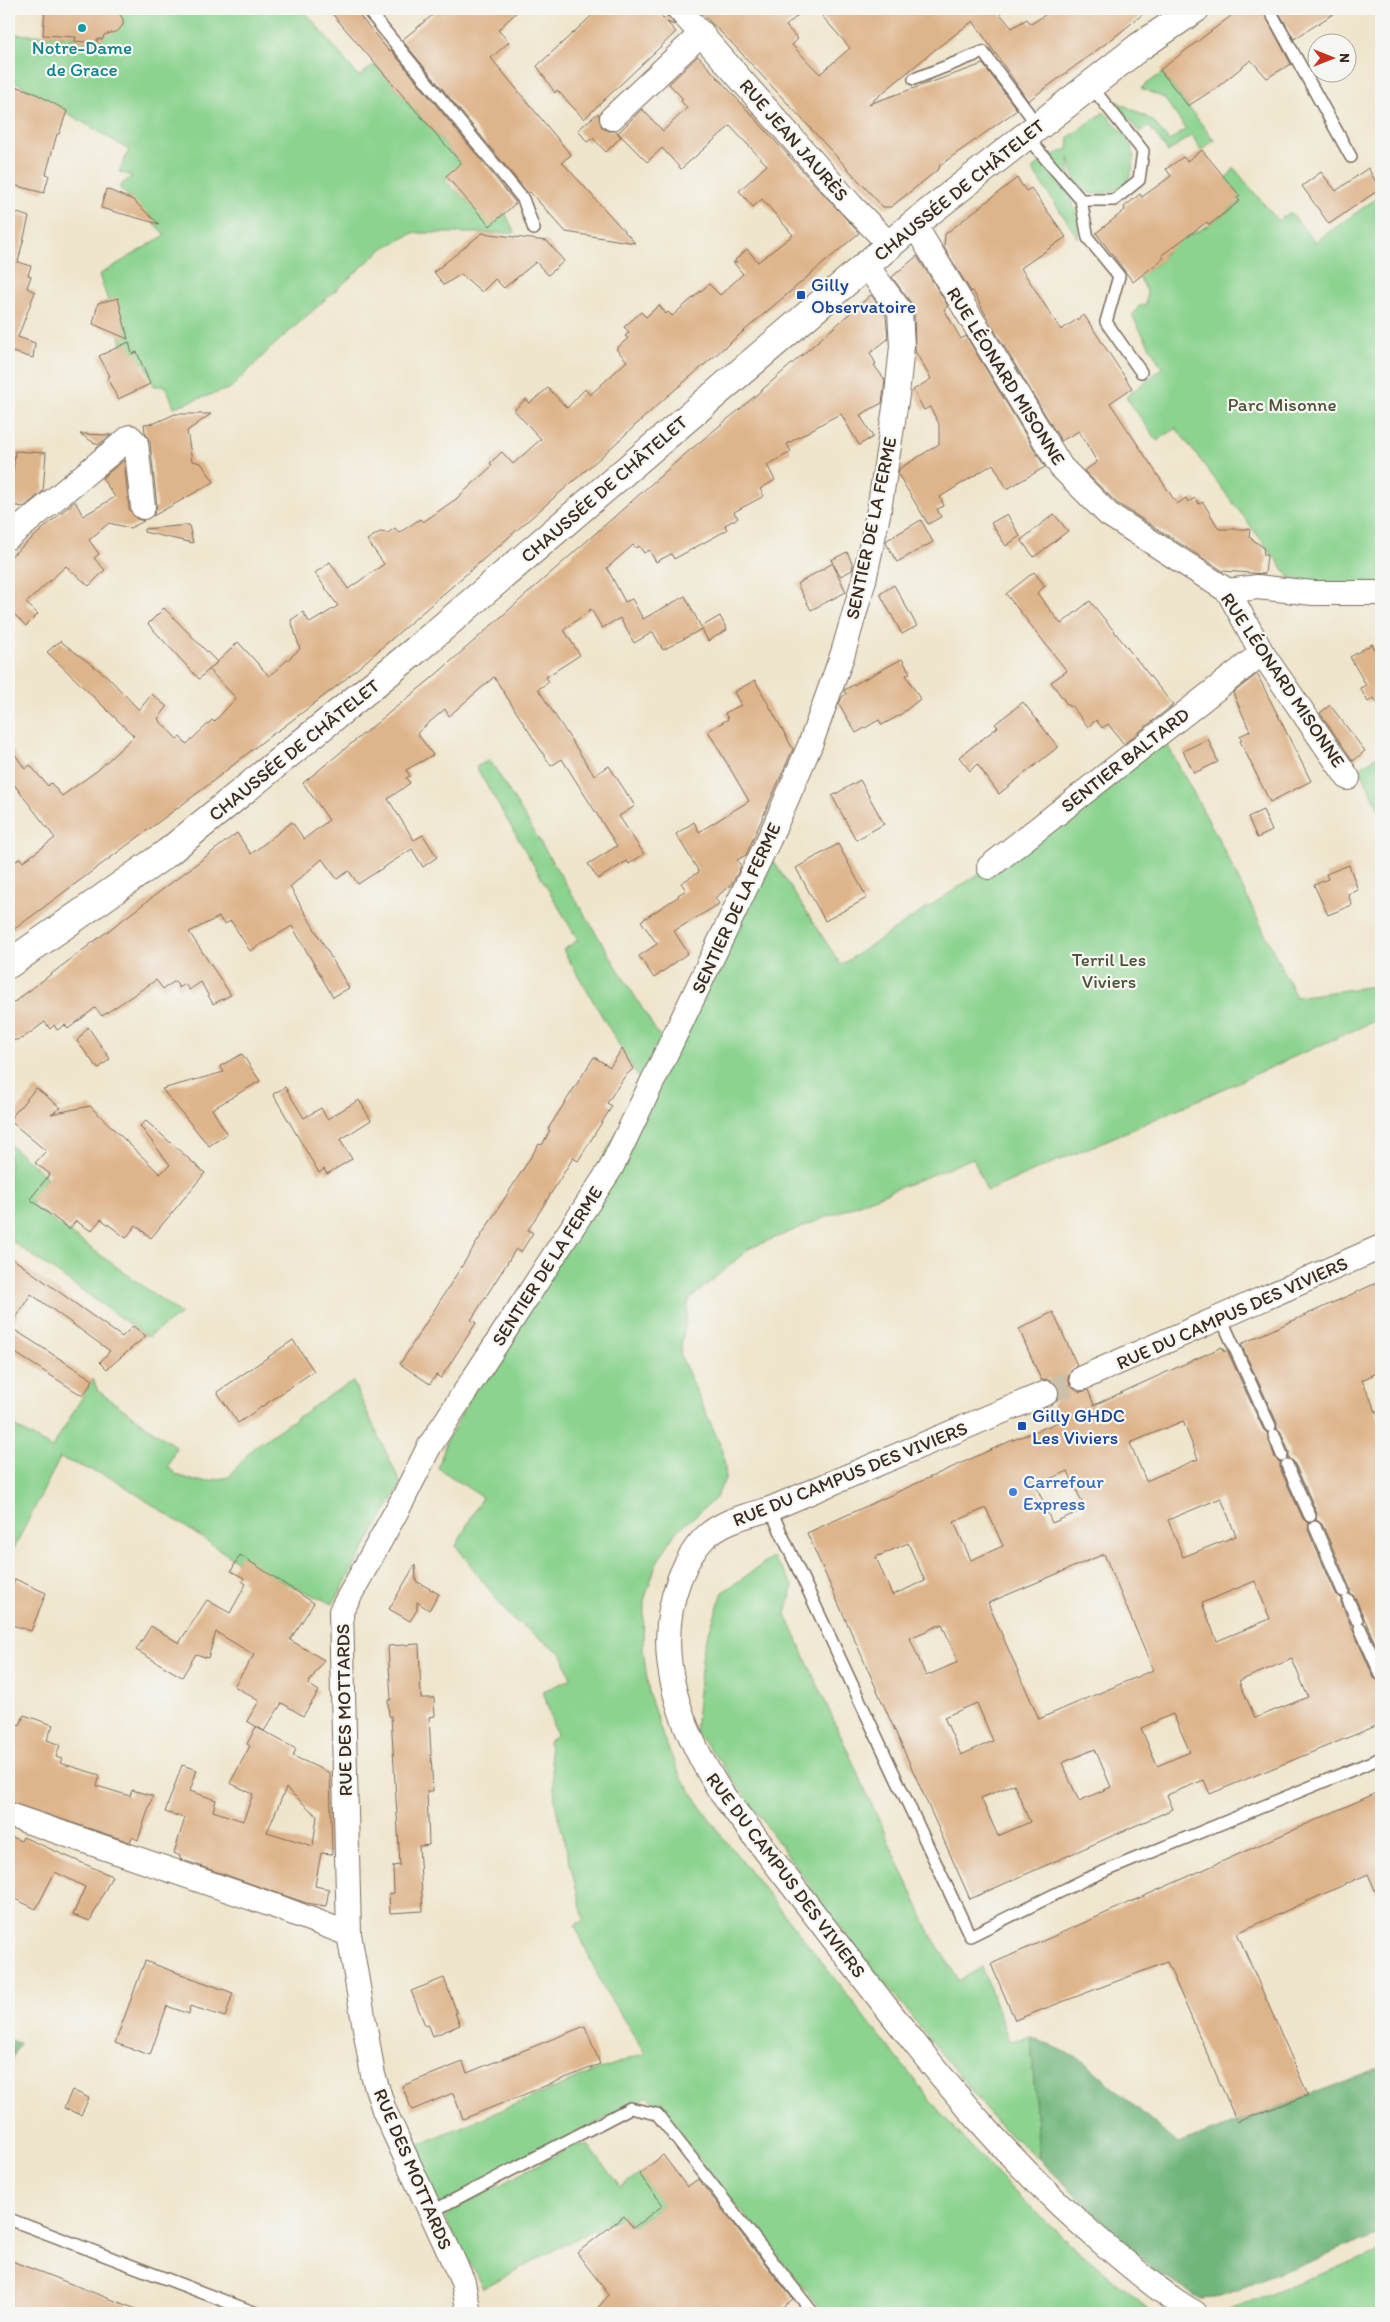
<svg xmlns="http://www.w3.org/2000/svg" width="1390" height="2322" font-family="Itim,sans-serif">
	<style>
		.green { fill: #8bd38f; stroke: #637e56 }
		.forest { fill: #70b57a; stroke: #56704c }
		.building { fill: #deb48a; fill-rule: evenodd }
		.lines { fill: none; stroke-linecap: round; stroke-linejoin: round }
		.minor-tunnel { stroke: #cbc0a9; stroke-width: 24; stroke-dasharray: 24 12; stroke-linecap: butt }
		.service-casing { stroke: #7a6b5b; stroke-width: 14 }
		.minor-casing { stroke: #7a6b5b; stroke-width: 26 }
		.primary-casing { stroke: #7a6b5b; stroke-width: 30 }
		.service { stroke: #fff; stroke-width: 11 }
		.minor { stroke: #fff; stroke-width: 24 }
		.primary { stroke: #fff; stroke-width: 28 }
		.culture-dot { fill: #0f9aa8; stroke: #f6f6f2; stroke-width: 2 }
		.transit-dot { fill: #1a4fb4; stroke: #f6f6f2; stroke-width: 2 }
		.shop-dot { fill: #3f7fe0; stroke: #f6f6f2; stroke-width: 2 }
		.labels { text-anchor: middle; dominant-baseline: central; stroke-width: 4.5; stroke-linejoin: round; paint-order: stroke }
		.culture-label { font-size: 19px; fill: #0d838f; stroke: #f6f6f2 }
		.street-label { font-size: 19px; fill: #3b2a1e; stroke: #f6f6f2 }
		.transit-label { font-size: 19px; fill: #164399; stroke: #f6f6f2; text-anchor: start }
		.park-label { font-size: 19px; fill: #4f543a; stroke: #f6f6f2 }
		.shop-label { font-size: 19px; fill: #366cbe; stroke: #f6f6f2; text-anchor: start }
	</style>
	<rect width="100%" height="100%" fill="#f6f6f2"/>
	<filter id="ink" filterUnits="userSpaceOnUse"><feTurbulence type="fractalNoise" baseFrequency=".02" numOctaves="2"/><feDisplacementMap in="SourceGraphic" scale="10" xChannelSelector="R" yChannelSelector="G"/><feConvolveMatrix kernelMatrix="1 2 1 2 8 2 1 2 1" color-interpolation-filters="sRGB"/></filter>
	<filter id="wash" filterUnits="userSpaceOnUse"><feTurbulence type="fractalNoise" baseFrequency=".0096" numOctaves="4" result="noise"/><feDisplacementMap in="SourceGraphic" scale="20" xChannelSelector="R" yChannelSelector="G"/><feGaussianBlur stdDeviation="1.12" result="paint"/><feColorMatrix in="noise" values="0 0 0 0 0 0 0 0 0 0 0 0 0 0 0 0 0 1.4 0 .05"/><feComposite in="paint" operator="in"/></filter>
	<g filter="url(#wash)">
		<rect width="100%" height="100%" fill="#efe5cc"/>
		<g class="green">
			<path d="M106,9H303L359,77L375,64L461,163L445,181L488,219L499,218L505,213L515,233H413L382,249L272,347L231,388L174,407L166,386H154L144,362L136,365L122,345L119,331L99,275L165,235L119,187L132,176L119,172L129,150L9,78L12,34L76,37V41L103,39L104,32L123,25C124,12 114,14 106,9Z"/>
			<path d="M1162,73L1214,140L1201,151L1192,135L1168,152L1149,126L1139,132L1116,101L1152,120L1169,141L1186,129L1164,98L1141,88Z"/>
			<path d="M1104,112C1115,124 1133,140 1134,157C1134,164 1131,174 1128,180C1120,193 1090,200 1079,187C1072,179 1073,167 1069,158L1071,200L1078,216V238L1032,169L1049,157L1068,149L1069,137Z"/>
			<path d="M1234,168L1278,221L1290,212L1315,242L1381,195V588L1291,579L1176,428L1157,441L1126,397L1162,368L1132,316L1139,306L1146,305L1147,291L1139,277L1164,258L1162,256L1168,250L1167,248L1209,225L1240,202L1237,198L1239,196L1226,180Z"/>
			<path d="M1163,737L1218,838L1296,997L1381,985V1018L1126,1132L987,1191L973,1158L750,1248L689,1300L680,1354L723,1451L726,1477L716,1498L676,1532L657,1562L644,1601L643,1649L649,1694L663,1737L680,1775L715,1827L943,2116L1001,2179L1065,2239L1153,2313H824L648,2096L441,2207L413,2147L588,2074L645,2053L603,1987L575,1925L584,1920L556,1807L549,1742L556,1735L543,1691L571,1679L562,1654L510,1617L456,1546L482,1497L438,1468L446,1442L770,856L841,965L989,867Z"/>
			<path d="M1381,753V814L1360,768Z"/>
			<path d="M490,760L664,1044L644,1087L563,950L578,940L476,767Z"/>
			<path d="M9,1144L47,1177L32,1205L181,1314L148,1337L9,1239Z"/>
			<path d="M93,1379L98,1391L176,1447L168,1467L177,1475L195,1481H208L229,1477L254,1447L333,1393L353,1382L401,1484L333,1604L238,1562L114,1479L60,1458L9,1558V1430L12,1425L52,1448Z"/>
			<path d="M773,1557L793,1585L786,1615L931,1935L959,1981L982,1967L1009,2041L1031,2037L1039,2159L998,2124L838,1925L717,1757L695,1732L703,1649L723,1592Z"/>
			<path d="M576,2144L589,2146L620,2187L639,2174L663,2204L633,2227L624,2216L569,2242L483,2288L444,2215Z"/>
			<path d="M1381,2250V2313H1224Z"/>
		</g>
		<g class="forest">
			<path d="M1031,2037L1080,2058L1178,2144L1381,2068V2233L1216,2298L1200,2299L1152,2269L1039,2159Z"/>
			<path d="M9,2040L20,2043L9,2064Z"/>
		</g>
		<g id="blocks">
			<g class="building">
				<path d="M45,9H116L123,19V25L118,31L104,35L103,39H97V43L75,41L76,37L43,35Z"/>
				<path d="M328,9H354L389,51L391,50L516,203L490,226L446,176L461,163Z"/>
				<path d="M440,9H520L498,30L509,42L491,58L571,155L562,162L635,243L566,232L530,192L528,193L402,40Z"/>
				<path d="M599,9H654L663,19L668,16L675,25L667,22L676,32L584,119L557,90L555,93L537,66Z"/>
				<path d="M697,9H805L786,26L798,39L792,45L820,74L850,48L816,9H996L1012,28L1027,19L1031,24L1054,9H1149L1116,36L1028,101L973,21L937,48L869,104L983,64L1017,110L939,166L940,168L891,207H883L731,42Z"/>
				<path d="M1240,9H1262L1291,64L1267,78L1251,60L1216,88L1188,106L1160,70Z"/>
				<path d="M1277,9H1341L1294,39Z"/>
				<path d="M698,56L859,233L663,400L601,457L341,683L282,728L267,738L203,789L9,933V866L20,858L23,862L55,838L9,778V746L25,769L30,765L48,786L51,783L62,796L98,770L134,736L47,652L60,641L107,676L139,710L152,694L167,707L158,719L177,739L180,737L187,744L212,720L214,722L236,698L209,670L238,642L269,676L300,649L291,620L303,612L310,623L338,606L315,573L330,562L348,589L384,564L367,540L380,532L388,533L395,528L399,533L420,519L423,522L456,499L492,466L490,463L502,452L513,464L541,439L514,410L526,399L530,403L548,388L567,408L585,389L590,395L627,361L616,349L628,338L625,336L629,332L624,327L641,312L646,317L659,305L666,314L668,312L672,316L709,284L720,295L743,274L733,262H737L735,260L747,249L758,262L793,235L762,199L753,207L739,191L767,165L730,126L681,169L662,148L647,162L618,133L642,109L663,131L687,108L681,101L683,99L669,84Z"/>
				<path d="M9,84L33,92L67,111L59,134H57L46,174L49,175L44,193L9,184Z"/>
				<path d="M598,113L602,127L608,131H616L621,137L606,152L593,138L587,142L578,130Z"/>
				<path d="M1202,150L1240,196L1237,198L1240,201L1209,225L1207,222L1162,255L1164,258L1133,282L1096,233L1125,210L1124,207L1140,194L1142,197L1171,176L1166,169L1183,157L1187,161Z"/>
				<path d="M1368,168L1380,189L1329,224L1302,186L1321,172L1336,191Z"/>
				<path d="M1017,178L1026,191L1031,188L1066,237L1021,268L1061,330L1084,315L1132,388L1110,403L1177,504L1186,498L1188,502L1195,498L1199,504L1203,502L1219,529H1250L1249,537L1263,547L1264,555H1267L1265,574L1223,571L1117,503L1084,471L1097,462L1079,431L1061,441L990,323L973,291L971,292L944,247L945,234Z"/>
				<path d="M106,189L133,200L159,224L101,208Z"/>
				<path d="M9,210L29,217L18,262L31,266L28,275L31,276L27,288L35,292L18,337L35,343L33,358L13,352L9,358Z"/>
				<path d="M482,233L547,241L564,261L548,275L536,262L504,288L495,279L482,292L461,274L444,285L434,272Z"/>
				<path d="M917,256L948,306L944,309L961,339L966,336L1045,467L1007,489L993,464L940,497L944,506L937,509L941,517L928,524L898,474L899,469L939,444V424L930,407L924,410L913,390L931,379L915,351L914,310L911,303L892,277Z"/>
				<path d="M871,295L886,316L888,339L870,353L876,364L874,365L885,380L882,403L860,415L873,437L859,445L841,414L830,419L787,444L791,452L767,465L775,480L760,489L764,496L734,512L738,518L725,525L727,530L674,559L671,554L656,562L649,550L644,553L639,546L636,548L633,545L607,568L625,602L632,599L643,619L685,596L701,627L720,616L727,630L708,641L702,629L663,650L653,632L634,643L620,618L602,628L591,609L564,630L580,655L546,677L549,682L538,689L594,775L609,766L635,806L619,816L644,854L629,864L627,861L598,879L588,864L617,846L562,759L551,766L494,677L449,716L445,709L417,733L433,755L406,770L410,776L406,778L410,783L388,799L414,840L423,835L437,857L423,867L412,849L358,884L349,871L337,879L322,859L290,887L349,988L333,997L292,926L250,951L231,921L224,924L219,917L189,932L231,995L213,1004L201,982L189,990L185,984L179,988L175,981L163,989L156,980L102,1016L95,1008L68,1029L65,1025L57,1030L54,1025L50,1029L45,1022L23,1038L9,1042V1006L237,833L251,854L292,822L304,839L329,820L303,783L432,678L684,455L740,409Z"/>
				<path d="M118,298L128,339L93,324L98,303Z"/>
				<path d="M129,342L132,354L137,352L150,384L118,399L107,378L110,376L99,356Z"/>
				<path d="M175,414H211L187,431L192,461L201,463L214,482L153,516L157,506L150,442L145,432L144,424L155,423Z"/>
				<path d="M80,434L111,435L98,445Z"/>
				<path d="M15,451L46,453L43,491L24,507L10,505Z"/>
				<path d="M124,460L129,509L137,519L144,521L130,528L109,523L89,540L99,554L94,558L105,570L89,586L66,566L26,603L38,614L26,626L14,614L9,619V558L75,501L83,516L115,497L102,478Z"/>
				<path d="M1007,514L1020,536L1006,546L991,523Z"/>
				<path d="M1054,514L1068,531L1034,557L1021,540Z"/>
				<path d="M921,520L933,542L897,562L886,543L887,540Z"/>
				<path d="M189,525L193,543L144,532V529Z"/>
				<path d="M847,552L853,565L852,570L841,576L833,564L846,592L811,610L797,584L833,563L831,560Z"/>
				<path d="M1034,572L1045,586L1037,593L1061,624L1090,601L1173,705L1124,744L1108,724L1102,728L1096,720L1088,727L1071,705L1069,707L1051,682L1067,671L1006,594Z"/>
				<path d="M894,585L917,626L902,634L880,594Z"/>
				<path d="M164,608L217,662L199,679L148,624Z"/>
				<path d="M1372,644L1381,660V709L1374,698L1368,702L1360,688L1366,685L1350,657Z"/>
				<path d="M902,659L910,673L906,675L920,699L900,715L882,725L879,720L856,733L839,704L842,697L846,694L844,690Z"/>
				<path d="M1257,674L1311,781L1270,802L1240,741L1242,740L1240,736L1250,731L1233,693Z"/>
				<path d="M755,680L793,749L746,855L737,860L741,866L732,884L715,898L719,904L674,931L688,953L654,978L639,956L657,944L641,921L679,896L678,895L686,890L681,883L699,872L676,834L694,822L699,832L749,801L708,731L728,719L725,713L741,705L734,692Z"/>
				<path d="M1023,702L1058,747L999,794L977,764L970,771L959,757L998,727L995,724Z"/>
				<path d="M1330,705L1365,751L1353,761L1320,713Z"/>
				<path d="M1208,739L1218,762L1194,773L1183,751Z"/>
				<path d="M860,780L884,824L856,840L832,796Z"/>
				<path d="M1263,810L1272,831L1257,838L1248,817Z"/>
				<path d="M838,844L867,898L825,921L796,868Z"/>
				<path d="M1349,865L1358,890L1348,894L1352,905L1328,915L1314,885L1328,879L1326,874Z"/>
				<path d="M88,1027L110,1059L98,1069L77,1041Z"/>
				<path d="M622,1049L633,1069L625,1076L607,1103L612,1106L578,1161L573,1158L545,1203L528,1230L533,1233L521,1252L516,1249L471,1320L476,1323L441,1378L436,1375L430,1384L400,1364L539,1144L542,1145L550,1130L548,1129L594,1057L610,1067Z"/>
				<path d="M242,1054L260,1081L212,1109L227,1134L209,1146L162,1089L224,1072L220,1066Z"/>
				<path d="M285,1087L304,1118L321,1108L327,1119L359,1100L371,1120L340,1140L352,1159L327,1174L324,1169L319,1173L273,1094Z"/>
				<path d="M36,1088L61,1108L51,1114L90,1106L160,1174L170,1165L140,1126L146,1121L205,1173L151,1238L136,1225L126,1238L101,1219L91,1231L76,1221L69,1229L30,1199L50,1174L35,1163L46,1151L9,1120Z"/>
				<path d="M9,1256L122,1337L133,1326L146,1336L107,1369L100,1362L110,1351L31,1294L10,1327L93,1380L83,1396L9,1349Z"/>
				<path d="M1381,1281V1371L1362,1380L1381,1423V1657L1355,1597L1350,1593V1588L1322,1524L1316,1520L1317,1513L1294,1462L1289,1458V1452L1281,1432L1277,1428V1423L1241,1344Z"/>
				<path d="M1053,1312L1077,1365L1071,1370L1068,1376L1070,1384L1080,1392L1088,1390L1094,1405L1222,1347L1224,1352L1227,1350L1263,1429L1267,1433L1275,1458L1280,1462V1468L1303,1519L1309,1523L1308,1530L1336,1594L1341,1598V1603L1374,1678L1381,1682V1724L1210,1794L1204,1780L1167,1795L1173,1809L970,1899L807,1533L1008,1442L1059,1422L1052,1405L1060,1395L1058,1387L1048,1379L1041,1380L1019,1329ZM1183,1421L1198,1459L1146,1481L1130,1443ZM1068,1471L1085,1509L1052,1523L1036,1485ZM1221,1498L1236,1536L1183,1557L1168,1520ZM986,1508L1003,1546L971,1560L954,1522ZM908,1543L925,1581L892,1595L876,1557ZM1104,1554L1153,1670L1039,1719L988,1603ZM1255,1581L1270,1619L1217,1641L1202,1603ZM942,1624L958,1662L926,1676L910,1638ZM1292,1659L1308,1697L1255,1718L1239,1681ZM977,1703L993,1741L961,1755L944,1717ZM1173,1714L1190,1752L1157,1766L1141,1728ZM1095,1749L1111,1787L1079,1801L1062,1763ZM1014,1784L1030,1822L998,1836L981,1798Z"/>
				<path d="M293,1340L314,1371L238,1423L217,1392Z"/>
				<path d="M240,1555L314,1603L290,1640L324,1660L308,1684L319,1691L303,1716L282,1703L264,1731L247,1721L259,1701L234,1686L254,1655L216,1632L208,1658L196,1654L182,1677L136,1650L151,1626L179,1643L207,1600L230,1613L246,1584L242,1581L244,1578L231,1571Z"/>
				<path d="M415,1565L416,1581L439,1594L429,1610L417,1602V1610L410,1621L389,1609Z"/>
				<path d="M15,1579L46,1593L31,1631L9,1624V1594Z"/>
				<path d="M419,1644L421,1698H434L435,1716L429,1717L433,1791H427L429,1845L419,1846L423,1911L390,1913L389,1894L394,1893L393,1866L400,1865L391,1716H389L388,1700H391L388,1646Z"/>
				<path d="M24,1715L53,1725L47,1740L60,1745L56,1757L62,1759L60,1763L100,1775L97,1786L130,1796L132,1790L153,1796L138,1840L132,1837L130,1842L9,1802V1721L20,1725Z"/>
				<path d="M256,1727L296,1749L293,1756L330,1773L332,1854L321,1853L315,1886L329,1889L326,1906L306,1903L180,1859V1856L174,1853L185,1818L165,1812L182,1765L197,1770L190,1791L216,1800L213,1811L243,1821L253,1794L230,1783L250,1746L247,1744ZM286,1788L317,1816L313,1846L267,1832Z"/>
				<path d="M1381,1791V1904L1368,1874L1237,1933L1308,2095L1237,2122L1167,1962L1015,2020L991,1964Z"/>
				<path d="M9,1836L21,1841L23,1837L112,1876L90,1921L73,1915L85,1887L55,1872L36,1909L9,1896Z"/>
				<path d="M145,1961L233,1993L225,2017L190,2006L189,2014L167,2006L150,2055L115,2043Z"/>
				<path d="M444,1978L457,2013H455L460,2025L433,2036L428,2024L425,2025L411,1991Z"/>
				<path d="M585,2026L600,2064L463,2119L453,2093L412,2110L402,2086L463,2062L467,2073Z"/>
				<path d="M72,2090L89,2098L81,2115L64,2108Z"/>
				<path d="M663,2155L687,2187L698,2179L793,2299L775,2313H593L609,2295L577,2253L624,2216L633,2228L663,2205L639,2174Z"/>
				<path d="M9,2260L144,2312V2313H9Z"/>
			</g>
		</g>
	</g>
	<g filter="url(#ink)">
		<use href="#blocks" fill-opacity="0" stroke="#7a6b5b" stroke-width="1"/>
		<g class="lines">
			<path class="minor-tunnel" d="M1046,1393L1082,1378"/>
			<g class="service-casing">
				<g id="service">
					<path d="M367,9L523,199L534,229"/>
					<path d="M1269,9L1351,157"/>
					<path d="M914,79L983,52L1038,126"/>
					<path d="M1026,136L1081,200H1114L1139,180L1143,151L1090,85"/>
					<path d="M1081,200L1088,238L1119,276L1106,322L1141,372"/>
					<path d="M1221,1318L1270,1426"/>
					<path d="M1274,1435L1282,1455"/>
					<path d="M1287,1465L1310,1516"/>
					<path d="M770,1509L970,1936L1086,1879L1381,1758"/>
					<path d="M1315,1527L1343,1591"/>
					<path d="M1348,1600L1357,1620"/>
					<path d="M1360,1628L1381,1675"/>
					<path d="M431,2212L630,2108L657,2114L813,2313"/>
					<path d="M9,2219L256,2313"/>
				</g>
			</g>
			<g class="minor-casing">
				<g id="minor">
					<path d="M679,9L851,205L889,244"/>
					<path d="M612,118L702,33"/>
					<path d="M914,224L1061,467L1108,514L1228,591L1262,653L1348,778"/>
					<path d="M9,537L130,437L136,443L143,507"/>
					<path d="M1228,591L1257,587L1313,593H1381"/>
					<path d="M989,867L1262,653"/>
					<path d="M1082,1378L1381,1247"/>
					<path d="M1046,1393L770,1509C750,1515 728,1519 710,1533C695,1545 686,1562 679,1580C651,1655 681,1730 722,1794C770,1856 817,1918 865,1980C940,2077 1010,2165 1105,2245C1134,2269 1162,2294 1195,2313"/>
					<path d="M9,1815L275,1906L349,1934"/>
					<path d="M469,2313L463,2282L384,2110L373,2075L349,1934L341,1611L402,1501L429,1447L611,1168L771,835L810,745L843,653L864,580L879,510L897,395L902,346L900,311L866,265"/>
				</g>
			</g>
			<g class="primary-casing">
				<path id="primary" d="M9,964L167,853L416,650L914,224L1139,47L1195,9"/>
			</g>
			<use href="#service" class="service"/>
			<use href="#minor" class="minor"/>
			<use href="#primary" class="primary"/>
		</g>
	</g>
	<circle class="culture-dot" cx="82" cy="28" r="5"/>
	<g class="transit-dot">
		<rect x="796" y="290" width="10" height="10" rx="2.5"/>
		<rect x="1017" y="1421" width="10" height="10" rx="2.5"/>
	</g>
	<circle class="shop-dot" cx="1013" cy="1492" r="5"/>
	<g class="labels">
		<g class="culture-label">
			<text x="82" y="47">Notre-Dame<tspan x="82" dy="22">de Grace</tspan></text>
		</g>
		<g class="street-label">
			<text transform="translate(794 140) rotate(49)">RUE JEAN JAURÈS</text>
			<text transform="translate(959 190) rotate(-39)">CHAUSSÉE DE CHÂTELET</text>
			<text transform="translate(1006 376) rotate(58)">RUE LÉONARD MISONNE</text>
			<text transform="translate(604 489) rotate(-41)">CHAUSSÉE DE CHÂTELET</text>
			<text transform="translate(871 528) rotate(-78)">SENTIER DE LA FERME</text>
			<text transform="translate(1283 680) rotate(56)">RUE LÉONARD MISONNE</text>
			<text transform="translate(294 750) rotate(-39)">CHAUSSÉE DE CHÂTELET</text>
			<text transform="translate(1125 760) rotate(-38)">SENTIER BALTARD</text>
			<text transform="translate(736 908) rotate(-65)">SENTIER DE LA FERME</text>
			<text transform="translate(547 1266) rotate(-57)">SENTIER DE LA FERME</text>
			<text transform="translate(1232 1313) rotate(-24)">RUE DU CAMPUS DES VIVIERS</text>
			<text transform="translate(850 1474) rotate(-22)">RUE DU CAMPUS DES VIVIERS</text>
			<text transform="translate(344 1710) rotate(-91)">RUE DES MOTTARDS</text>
			<text transform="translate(786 1875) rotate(53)">RUE DU CAMPUS DES VIVIERS</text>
			<text transform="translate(413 2169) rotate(67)">RUE DES MOTTARDS</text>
		</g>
		<g class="transit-label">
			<text x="811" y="284">Gilly<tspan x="811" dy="22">Observatoire</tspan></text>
			<text x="1032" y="1415">Gilly GHDC<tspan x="1032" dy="22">Les Viviers</tspan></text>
		</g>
		<g class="park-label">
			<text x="1282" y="404">Parc Misonne</text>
			<text x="1109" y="959">Terril Les<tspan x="1109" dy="22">Viviers</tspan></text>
		</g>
		<g class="shop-label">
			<text x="1023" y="1481">Carrefour<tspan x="1023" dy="22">Express</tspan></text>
		</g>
	</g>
	<rect width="1390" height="2322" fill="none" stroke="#f6f6f2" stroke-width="30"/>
	<g transform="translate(1332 58) rotate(90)"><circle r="24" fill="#f6f6f2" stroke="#aba49d"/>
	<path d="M0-4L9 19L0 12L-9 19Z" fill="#c8321e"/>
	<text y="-8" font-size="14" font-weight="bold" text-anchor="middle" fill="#3b2a1e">N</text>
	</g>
</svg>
